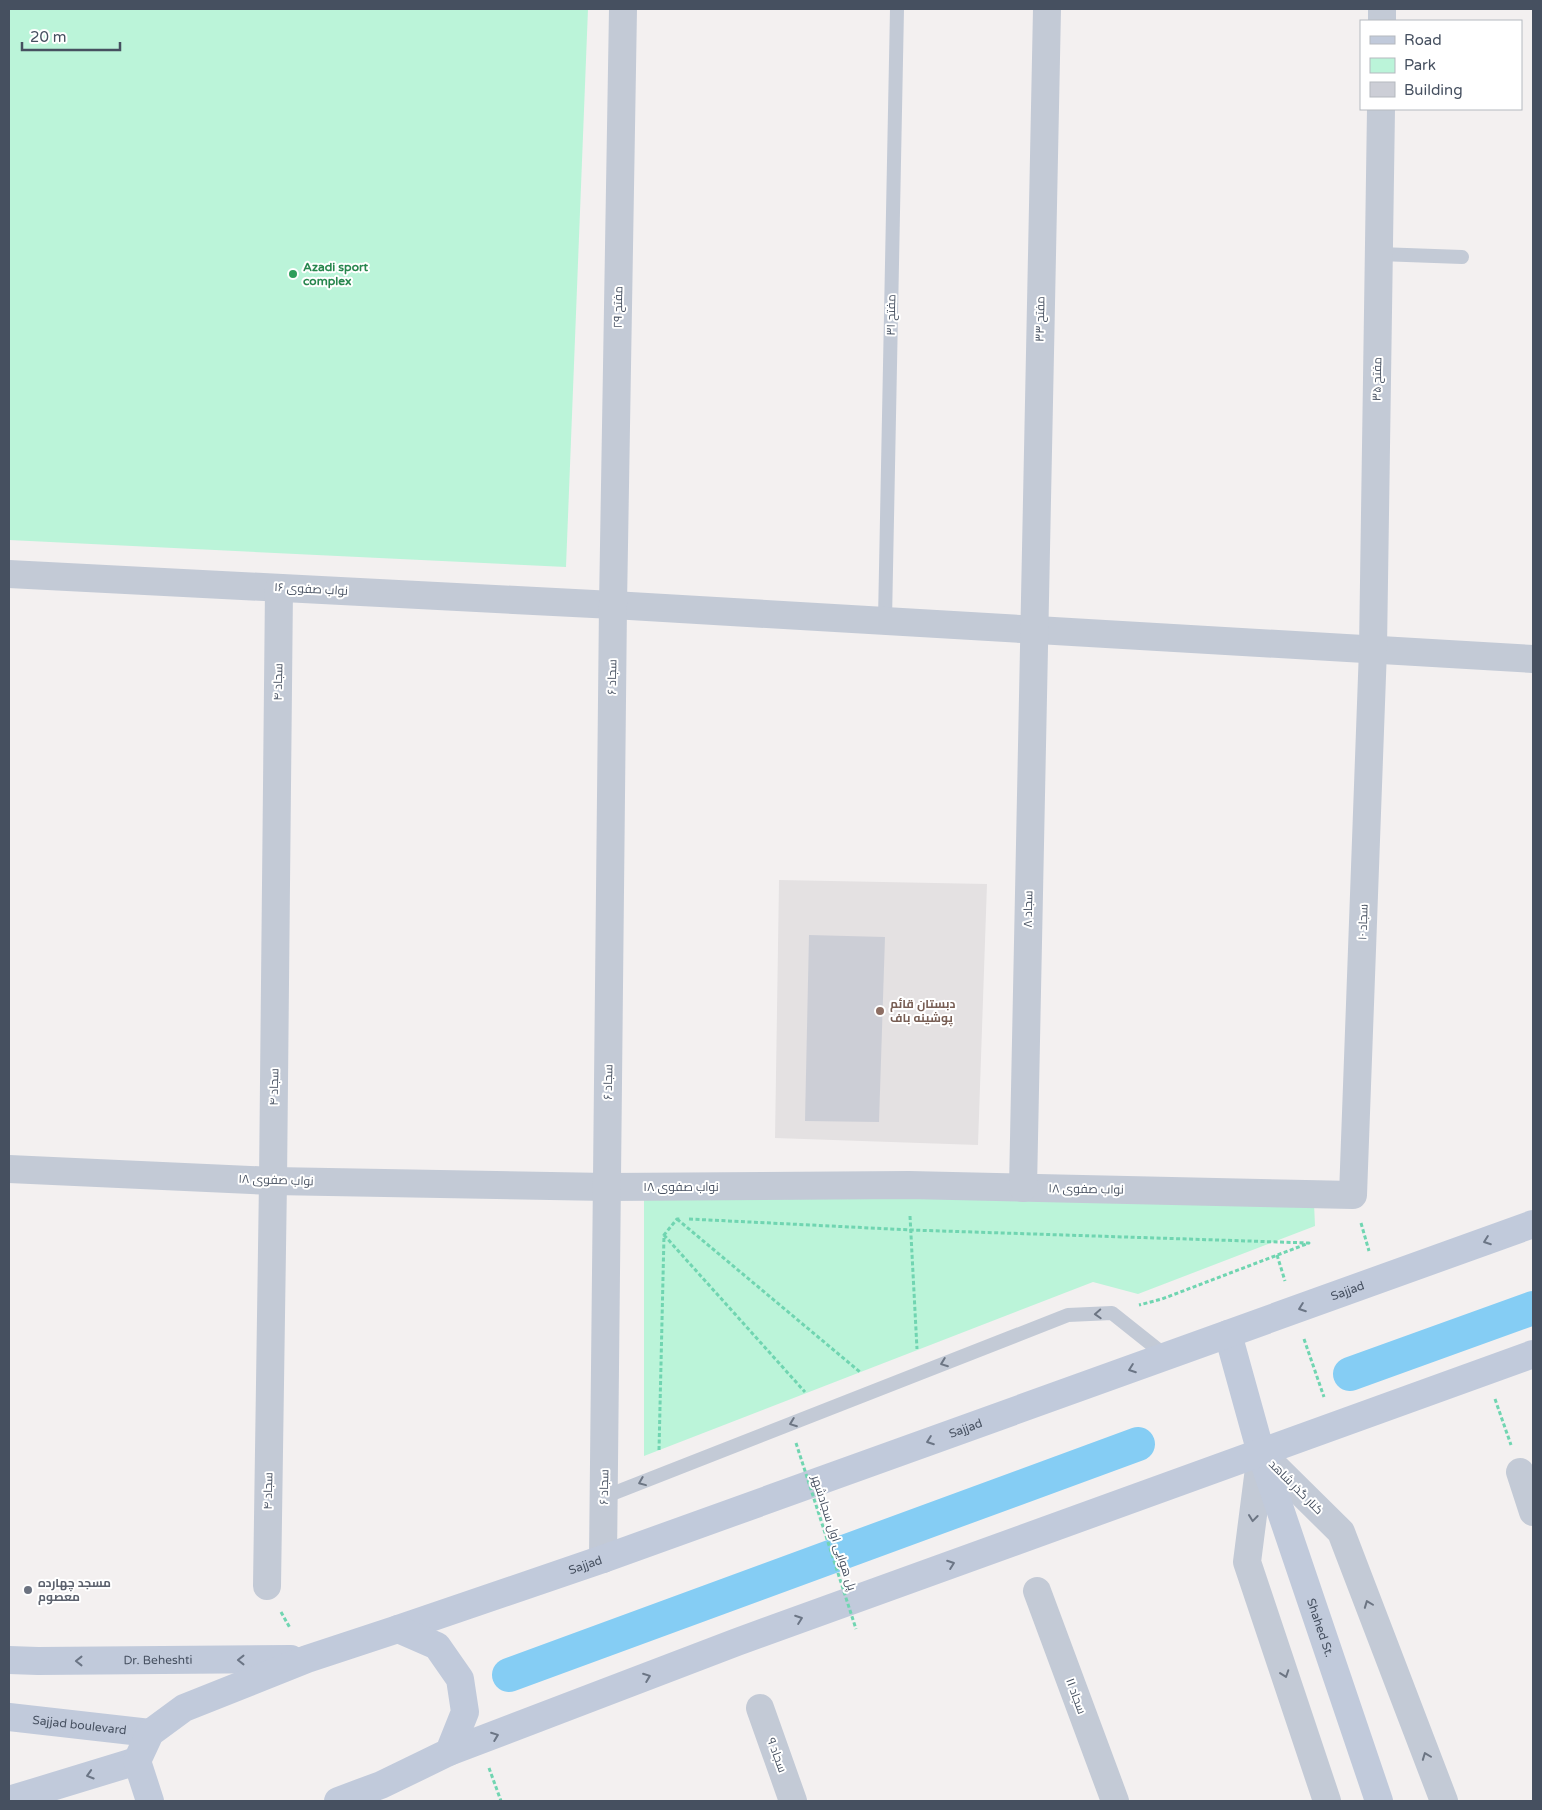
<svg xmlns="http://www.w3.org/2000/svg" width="1542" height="1810" font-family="'Varela Round',Cairo,sans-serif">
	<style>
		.education { fill: #e4e1e2 }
		.green { fill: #bbf4d9 }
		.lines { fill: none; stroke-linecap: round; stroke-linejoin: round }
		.canal { stroke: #85cdf4; stroke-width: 34 }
		.building { fill: #ccced6 }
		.path { stroke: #70d5b1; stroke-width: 3; stroke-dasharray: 4 2.5; stroke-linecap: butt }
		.service { stroke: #c3cad6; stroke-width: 14 }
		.minor { stroke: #c3cad6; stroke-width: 28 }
		.tertiary { stroke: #c3cad6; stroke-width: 28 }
		.secondary { stroke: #c1cadb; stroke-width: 28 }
		.path-bridge { stroke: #70d5b1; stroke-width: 3; stroke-dasharray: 4 2.5; stroke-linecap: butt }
		.oneway { stroke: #6b7585 }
		.oneway2 { stroke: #6c7583 }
		.leisure-dot { fill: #2e9e5b; stroke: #fff; stroke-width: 2 }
		.education-dot { fill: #8d6e63; stroke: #fff; stroke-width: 2 }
		.worship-dot { fill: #6b7280; stroke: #fff; stroke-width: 2 }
		.labels { text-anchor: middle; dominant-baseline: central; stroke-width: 4; stroke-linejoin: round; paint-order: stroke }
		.leisure-label { font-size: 12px; font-weight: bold; fill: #27864d; stroke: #fff; text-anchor: start }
		.street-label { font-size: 12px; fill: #465060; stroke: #fff }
		.education-label { font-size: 12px; font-weight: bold; fill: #785e54; stroke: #fff; text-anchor: start }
		.worship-label { font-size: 12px; font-weight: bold; fill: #5b616d; stroke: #fff; text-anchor: start }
	</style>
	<rect width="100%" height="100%" fill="#f3f0f0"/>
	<path class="education" d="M779,880L987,884L978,1145L775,1138Z"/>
	<g class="green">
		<path d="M9,9H588L566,567L9,540Z"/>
		<path d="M644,1183L1314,1203L1315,1226L1138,1294L1093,1282L644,1456Z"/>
	</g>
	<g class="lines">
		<g class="canal">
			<path d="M1350,1374L1533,1308"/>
			<path d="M509,1675L1138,1444"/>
		</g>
	</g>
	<path class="building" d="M809,935L885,937L879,1122L805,1121Z"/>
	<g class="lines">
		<g class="path">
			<path d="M910,1216L917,1349"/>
			<path d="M677,1219L860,1372"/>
			<path d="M689,1219L911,1230L1309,1243L1162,1299L1139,1305"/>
			<path d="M1361,1223L1369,1251"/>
			<path d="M664,1235L805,1392"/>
			<path d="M1277,1255L1285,1281"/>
			<path d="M1304,1339L1324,1397"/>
			<path d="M1495,1399L1511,1445"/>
			<path d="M659,1450L664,1235L677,1219H680"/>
			<path d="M281,1612L290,1628"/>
			<path d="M489,1768L501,1801"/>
		</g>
		<g class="service">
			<path d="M1379,254L1462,257"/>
			<path d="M885,620L897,9"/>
			<path d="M604,1497L1068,1315L1112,1313L1166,1356"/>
		</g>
		<g class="minor">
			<path d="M1382,21V9"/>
			<path d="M9,574L613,605L1533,659"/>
			<path d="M9,1169L273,1181L607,1187L909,1185L1353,1195L1373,649L1381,109"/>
			<path d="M1023,1188L1047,9"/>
			<path d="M1520,1472L1533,1512"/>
			<path d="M603,1559L613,605L623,9"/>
			<path d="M267,1586L273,1181L279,588"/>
			<path d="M1037,1591L1115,1801"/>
			<path d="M760,1708L793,1801"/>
		</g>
		<g class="tertiary">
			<path d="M1261,1453L1341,1532L1444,1801"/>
			<path d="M1261,1453L1247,1562L1327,1801"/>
		</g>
		<g class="secondary">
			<path id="s1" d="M1228,1334L1261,1453L1379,1801"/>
			<path id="s2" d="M398,1629L603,1559L1533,1224"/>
			<path id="s3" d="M9,1660L38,1661L291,1659"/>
			<path id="s4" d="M9,1717L150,1733"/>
			<path d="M449,1752L737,1642L1533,1354"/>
			<path d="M9,1800L137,1761"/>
			<path d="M150,1801L137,1761L150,1733L184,1708L307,1659L398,1629L437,1646L460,1679L465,1712L449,1752L381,1785L338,1801"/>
		</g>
		<path class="path-bridge" d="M796,1443L856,1629"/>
	</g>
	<defs><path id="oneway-chevron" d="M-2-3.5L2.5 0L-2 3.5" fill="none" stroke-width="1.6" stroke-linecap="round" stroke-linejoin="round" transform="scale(1.25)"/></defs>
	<g class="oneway">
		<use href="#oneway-chevron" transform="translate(1487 1241) rotate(160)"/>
		<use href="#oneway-chevron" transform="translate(1302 1308) rotate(160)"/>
		<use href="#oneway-chevron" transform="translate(1132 1369) rotate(160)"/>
		<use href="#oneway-chevron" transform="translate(930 1441) rotate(160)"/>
		<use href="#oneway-chevron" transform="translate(951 1564) rotate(-20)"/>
		<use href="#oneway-chevron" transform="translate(799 1619) rotate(-20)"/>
		<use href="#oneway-chevron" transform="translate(241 1660) rotate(180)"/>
		<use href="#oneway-chevron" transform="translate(79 1661) rotate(180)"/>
		<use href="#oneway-chevron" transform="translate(647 1677) rotate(-21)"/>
		<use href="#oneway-chevron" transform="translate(495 1736) rotate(-21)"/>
		<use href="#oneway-chevron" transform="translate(90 1775) rotate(163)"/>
	</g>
	<g class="oneway2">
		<use href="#oneway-chevron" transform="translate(1098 1314) rotate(177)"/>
		<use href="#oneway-chevron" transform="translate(944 1363) rotate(159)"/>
		<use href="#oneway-chevron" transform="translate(793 1423) rotate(159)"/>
		<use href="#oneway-chevron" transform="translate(642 1482) rotate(158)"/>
		<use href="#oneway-chevron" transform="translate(1253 1518) rotate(97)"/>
		<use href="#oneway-chevron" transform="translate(1368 1604) rotate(-111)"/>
		<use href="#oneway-chevron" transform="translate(1285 1674) rotate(71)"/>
		<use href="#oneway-chevron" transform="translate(1426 1756) rotate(-111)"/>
	</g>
	<circle class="leisure-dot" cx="293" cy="274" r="5"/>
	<circle class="education-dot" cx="880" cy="1011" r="5"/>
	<circle class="worship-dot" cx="28" cy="1590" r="5"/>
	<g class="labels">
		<g class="leisure-label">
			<text x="303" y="267">Azadi sport<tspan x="303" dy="14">complex</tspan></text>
		</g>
		<g class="street-label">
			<text transform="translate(618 307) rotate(-89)">مفتح ۲۹</text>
			<text transform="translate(891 315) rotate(-89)">مفتح ۳۱</text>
			<text transform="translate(1040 319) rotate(-89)">مفتح ۳۳</text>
			<text transform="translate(1377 379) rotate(-89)">مفتح ۳۵</text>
			<text transform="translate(311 589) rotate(3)">نواب صفوی ۱۶</text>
			<text transform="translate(612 677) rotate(-89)">سجاد ۶</text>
			<text transform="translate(278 682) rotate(-89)">سجاد ۴</text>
			<text transform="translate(1028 909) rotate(-89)">سجاد ۸</text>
			<text transform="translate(1363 922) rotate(-88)">سجاد ۱۰</text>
			<text transform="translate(608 1082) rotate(-89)">سجاد ۶</text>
			<text transform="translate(274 1087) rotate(-89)">سجاد ۴</text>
			<text transform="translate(276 1180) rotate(2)">نواب صفوی ۱۸</text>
			<text x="681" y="1187">نواب صفوی ۱۸</text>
			<text transform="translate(1086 1189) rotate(1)">نواب صفوی ۱۸</text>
			<text stroke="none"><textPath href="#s2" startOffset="1008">Sajjad</textPath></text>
			<text stroke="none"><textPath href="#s2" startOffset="602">Sajjad</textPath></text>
			<text transform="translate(604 1487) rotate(-89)">سجاد ۶</text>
			<text transform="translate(1296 1487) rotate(45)">کنار گذر شاهد</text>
			<text transform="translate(268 1491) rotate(-89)">سجاد ۴</text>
			<text transform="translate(834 1533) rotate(72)">پل هوایی اول سجادشهر</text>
			<text stroke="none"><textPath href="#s2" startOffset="198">Sajjad</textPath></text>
			<text stroke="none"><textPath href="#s1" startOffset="308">Shahed St.</textPath></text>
			<text stroke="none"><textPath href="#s3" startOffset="149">Dr. Beheshti</textPath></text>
			<text transform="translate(1076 1696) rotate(70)">سجاد ۱۱</text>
			<text stroke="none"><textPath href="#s4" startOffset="71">Sajjad boulevard</textPath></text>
			<text transform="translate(777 1755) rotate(70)">سجاد ۹</text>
		</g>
		<g class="education-label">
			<text x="890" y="1004">دبستان قائم<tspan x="890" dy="14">پوشینه باف</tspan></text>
		</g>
		<g class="worship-label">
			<text x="38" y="1583">مسجد چهارده<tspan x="38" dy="14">معصوم</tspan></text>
		</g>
	</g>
	<rect width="1542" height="1810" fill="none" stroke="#465060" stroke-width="20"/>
	<rect x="1360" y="20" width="162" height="90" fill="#ffffff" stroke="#b5b9bf"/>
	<rect x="1370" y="36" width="25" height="8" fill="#c1cadb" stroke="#b5b9bf"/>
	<text x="1404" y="45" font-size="15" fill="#465060">Road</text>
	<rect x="1370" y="58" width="25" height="15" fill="#bbf4d9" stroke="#b5b9bf"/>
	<text x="1404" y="70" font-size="15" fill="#465060">Park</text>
	<rect x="1370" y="82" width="25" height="15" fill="#ccced6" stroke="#b5b9bf"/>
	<text x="1404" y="95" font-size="15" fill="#465060">Building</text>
	<path d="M22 42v8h98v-8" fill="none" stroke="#465060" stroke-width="2.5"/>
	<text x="30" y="42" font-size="15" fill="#465060" stroke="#ffffff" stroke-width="4" paint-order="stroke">20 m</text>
</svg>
